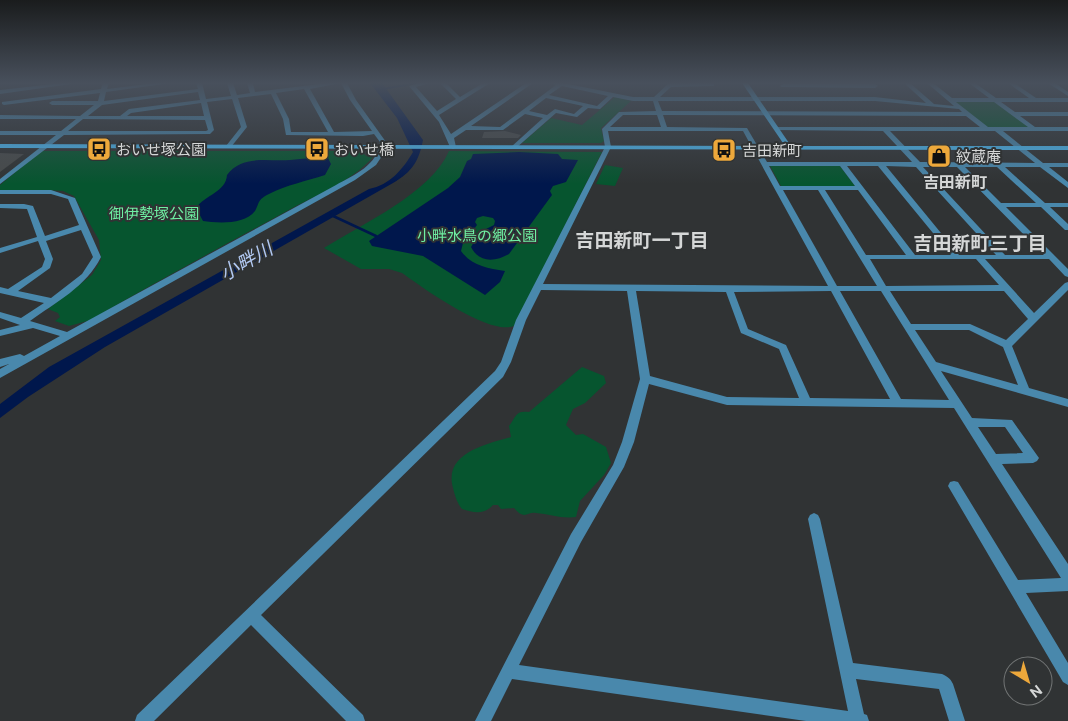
<svg xmlns="http://www.w3.org/2000/svg" width="1068" height="721" font-family="'Public Sans','Noto Sans JP',sans-serif">
	<style>
		.green { fill: #06552f }
		.water { fill: #00174c }
		.lines { fill: none; stroke-linecap: round; stroke-linejoin: round }
		.stream-far1 { stroke: #00174c; stroke-width: 2 }
		.stream { stroke: #00174c; stroke-width: 2.5 }
		.building { fill: #474a4a }
		.street { fill: #4988ac; fill-rule: evenodd }
		.secondary { fill: #4bb8f1; fill-rule: evenodd }
		.labels { text-anchor: middle; dominant-baseline: central; stroke-width: 4; stroke-linejoin: round; paint-order: stroke }
		.far-poi-label { font-size: 15px; fill: #d5d7d7; stroke: #303334; text-anchor: start }
		.far-park-label { font-size: 15px; fill: #6ff0a3; stroke: #303334 }
		.far-quarter-label { font-size: 16px; font-weight: bold; fill: #d5d7d7; stroke: #303334 }
		.neighbourhood-label { font-size: 19px; font-weight: bold; fill: #d5d7d7; stroke: #303334 }
		.water-label { font-size: 19px; font-style: italic; fill: #b2c9f2; stroke: #303334 }
	</style>
	<rect width="100%" height="100%" fill="#303334"/>
	<g class="green">
		<path d="M615,97L631,101L601,128L604,141L601,143H522L551,118L582,125Z"/>
		<path d="M953,100H994L1031,128H987Z"/>
		<path d="M41,151H345L362,152L366,156L373,157C351,182 316,195 287,211C221,247 155,282 91,320L69,326L55,321L60,317L58,313L48,309L92,275L101,260L99,240L74,196L63,191L47,190H0V185Z"/>
		<path d="M449,151L602,152L514,326C490,336 423,288 402,273L389,269H361L324,248C362,224 431,193 449,151Z"/>
		<path d="M605,165L623,168L615,186L596,184Z"/>
		<path d="M770,166H840L855,186H781Z"/>
		<path d="M582,367L604,376L606,383L585,403L573,409L566,425L576,435L583,434L606,447L611,463L604,475L580,501L576,517C562,519 549,514 536,513C531,512 528,515 524,515C519,514 517,511 514,508L501,509L498,505H493C484,515 474,513 462,509C457,503 455,496 453,488C443,453 487,444 511,437L509,426C516,417 515,410 529,412Z"/>
	</g>
	<g class="water">
		<path d="M370,83H382L423,140C419,161 412,172 393,183L105,347L28,397L0,418V404L49,367L369,189C390,185 403,169 413,152L397,118Z"/>
		<path d="M519,152L558,154L562,159L578,160L566,182L553,186L550,191L552,195L509,254C495,262 479,263 471,247L480,232L494,225L495,221L493,218L483,216L477,218L475,222L477,225L463,243L461,251C472,266 487,268 505,271L500,282L485,295L423,256L372,246L369,241L448,188L460,177L467,161L471,159L473,154Z"/>
		<path d="M321,157L328,158L331,164L325,175C306,181 287,185 269,194C257,200 260,202 255,211C245,225 217,223 203,221L196,208C205,195 226,192 227,175C242,154 269,162 290,160C300,159 311,158 321,157Z"/>
	</g>
	<g class="lines">
		<path class="stream-far1" d="M383,89L416,83"/>
		<path class="stream" d="M331,215L376,236"/>
	</g>
	<g class="building">
		<path d="M505,131L521,135L518,138H482L484,132Z"/>
		<path d="M0,153L24,154L0,172Z"/>
	</g>
	<g class="lines">
		<g class="street">
			<path d="M62,83H78L0,94V90Z"/>
			<path d="M103,83H109L107,89L155,83H171L106,92L104,101L198,89L196,83H202L206,99L231,96L227,83H233L237,95L250,93L247,83H253L255,92L327,83H347L356,100L386,142V150L376,165L355,180L0,378V369L9,364L0,367V359L20,354L24,356L60,336L33,328L0,336V330L20,325L0,318V312L21,318L44,303L0,293V287L8,289L42,267L45,259L38,241L0,253V248L37,237L27,209L0,208V204H24L33,206L45,236L79,225L68,199L51,194H0V190H51L75,198L101,257C86,287 56,302 30,321L67,332L336,185C354,175 378,165 380,142L374,134L363,136L286,135L283,119L271,94L238,98L247,127L231,147L226,146L241,127L232,99L207,102L214,130L210,134L64,135L0,184V179L56,135H0V131H61L76,119H0V115L80,116L94,105H52L49,103L52,101H98L100,93L4,105L2,104V102L101,89ZM341,83L350,100L372,131L334,132L310,89ZM304,89L328,132H291L289,119L276,93ZM198,92L200,100L129,109L120,116H88L102,105ZM201,103L204,116H127L131,113ZM83,119L205,120L208,130L206,131H68ZM81,230L93,257L82,274L51,298L18,291L50,268L53,259L46,241Z"/>
			<path d="M419,83H430L416,87L437,111L456,99L440,83H446L460,97L483,83H490L439,115L451,134L526,83H533L471,126L500,127L556,85L552,83H563L633,97H654L669,83H712L714,84V86L671,87L660,97H875L926,103L904,83H910L934,104L954,106L927,83H933L952,98H989L969,83H975L996,98H1029L1008,83H1014L1036,98H1068V102H1001L1015,112H1068V116H1020L1035,127H1068V131H1003L1043,163H1068V167H1049L1068,182V188L1040,167H1005L1045,203H1068V207H1050L1068,224V230H1065L1041,207H1006L1068,269V277L1065,276L1049,259H985L1034,313L1065,283L1068,282V290L1012,346L1029,388L1068,399V407L941,371L972,418L1012,420L1039,458L1037,461L1033,463L1002,464L1068,564V591L1026,593L1068,663V685L1063,682L948,486L950,482L954,481L958,482L1018,580L1061,578L954,408L727,405L649,384L634,442L624,467L581,542L519,665L848,711L808,519L810,515L814,513L818,515L820,519L853,663L942,674C948,677 950,678 953,684L965,721H949L939,689L856,679L864,714L867,715L869,721H806L512,679L491,721H475L571,534L613,465L622,442L640,379L627,291L541,290L526,320L511,362L503,377L261,615L363,715L365,721H346L251,625L154,721H135L137,715L495,371L501,362L516,320L605,147L602,129L619,112L656,111L653,101H633L613,97L600,109L588,108L577,117L556,113L516,148L511,147L543,118L525,114L503,130H466L454,138L456,147L453,149L450,147L439,122L409,86ZM562,86L608,96L597,106L549,95ZM546,98L583,106L574,114L555,109L547,115L529,111ZM658,101H875L959,109L962,112L662,111ZM956,102H994L1028,127H988ZM623,115H657L661,127H610ZM663,115L966,116L980,127H777L774,129L775,130L883,131L912,162H767L747,128L667,127ZM608,131H743L828,286L543,284L611,147ZM890,131H995L1035,163L920,162ZM769,166H840L855,186H780ZM847,166H878L951,255H915ZM886,166L916,167L996,255H959ZM923,167H957L1044,255H1005ZM965,167H997L1036,203H1001ZM783,190H818L877,286H837ZM825,190H858L906,255H866ZM870,259H976L999,285L886,286ZM636,291L726,292L741,333L779,349L799,398L727,397L650,376ZM831,291L890,399L810,398L786,345L748,329L734,292ZM840,291H881L949,400L901,399ZM890,291H1004L1028,319L1006,340L970,324H911ZM915,330H969L1003,347L1018,385L936,362ZM978,427H1005L1023,453L996,454Z"/>
			<path d="M1048,83H1055L1068,92V96Z"/>
			<path d="M783,84H875L878,86L875,88L781,87L780,86Z"/>
		</g>
		<path class="secondary" d="M742,83H748L791,146H1068V150L0,148V144L785,146Z"/>
	</g>
	<linearGradient id="sky" x2="0" y2="1"><stop stop-color="#1a1c1d"/><stop offset="0.45" stop-color="#48505c"/><stop offset="1" stop-color="#48505c" stop-opacity="0"/></linearGradient>
	<rect width="1068" height="184" fill="url(#sky)"/>
	<defs>
		<g id="bus-square" transform="scale(1.25)"><rect x="-9" y="-9" width="18" height="18" rx="4" fill="#eda83b" stroke="#303334"/><path d="M-5-6H5V4H4V6H2V4H-2V6H-4V4H-5ZM-3.5-4V0h7V-4ZM-3.5 1.2v1.5H-2V1.2ZM2 1.2v1.5H3.5V1.2Z" fill="#111"/></g>
		<g id="shop-square" transform="scale(1.25)"><rect x="-9" y="-9" width="18" height="18" rx="4" fill="#eda83b" stroke="#303334"/><path d="M-5-2.5h2.3a2.7 3.5 0 0 1 5.4 0H5L5.5 6h-11ZM-1.5-2.5h3a1.5 2.3 0 0 0-3 0Z" fill="#111"/></g>
	</defs>
	<g fill-rule="evenodd">
		<use href="#bus-square" x="99" y="149"/>
		<use href="#bus-square" x="317" y="149"/>
		<use href="#bus-square" x="724" y="150"/>
		<use href="#shop-square" x="939" y="156"/>
	</g>
	<g class="labels">
		<g class="far-poi-label">
			<text x="116" y="149">おいせ塚公園</text>
			<text x="334" y="149">おいせ橋</text>
			<text x="742" y="150">吉田新町</text>
			<text x="956" y="156">紋蔵庵</text>
		</g>
		<g class="far-park-label">
			<text x="154" y="213">御伊勢塚公園</text>
			<text x="477" y="235">小畔水鳥の郷公園</text>
		</g>
		<g class="far-quarter-label">
			<text x="955" y="182">吉田新町</text>
		</g>
		<g class="neighbourhood-label">
			<text x="642" y="240">吉田新町一丁目</text>
			<text x="980" y="243">吉田新町三丁目</text>
		</g>
		<g class="water-label">
			<text transform="translate(246 261) rotate(-30)">小畔川</text>
		</g>
	</g>
	<g transform="translate(1028 681) rotate(142)"><circle r="24" fill="#303334" stroke="#727575"/>
	<path d="M0-4L9 19L0 12L-9 19Z" fill="#eda83b"/>
	<text y="-8" font-size="14" font-weight="bold" text-anchor="middle" fill="#d5d7d7">N</text>
	</g>
</svg>
